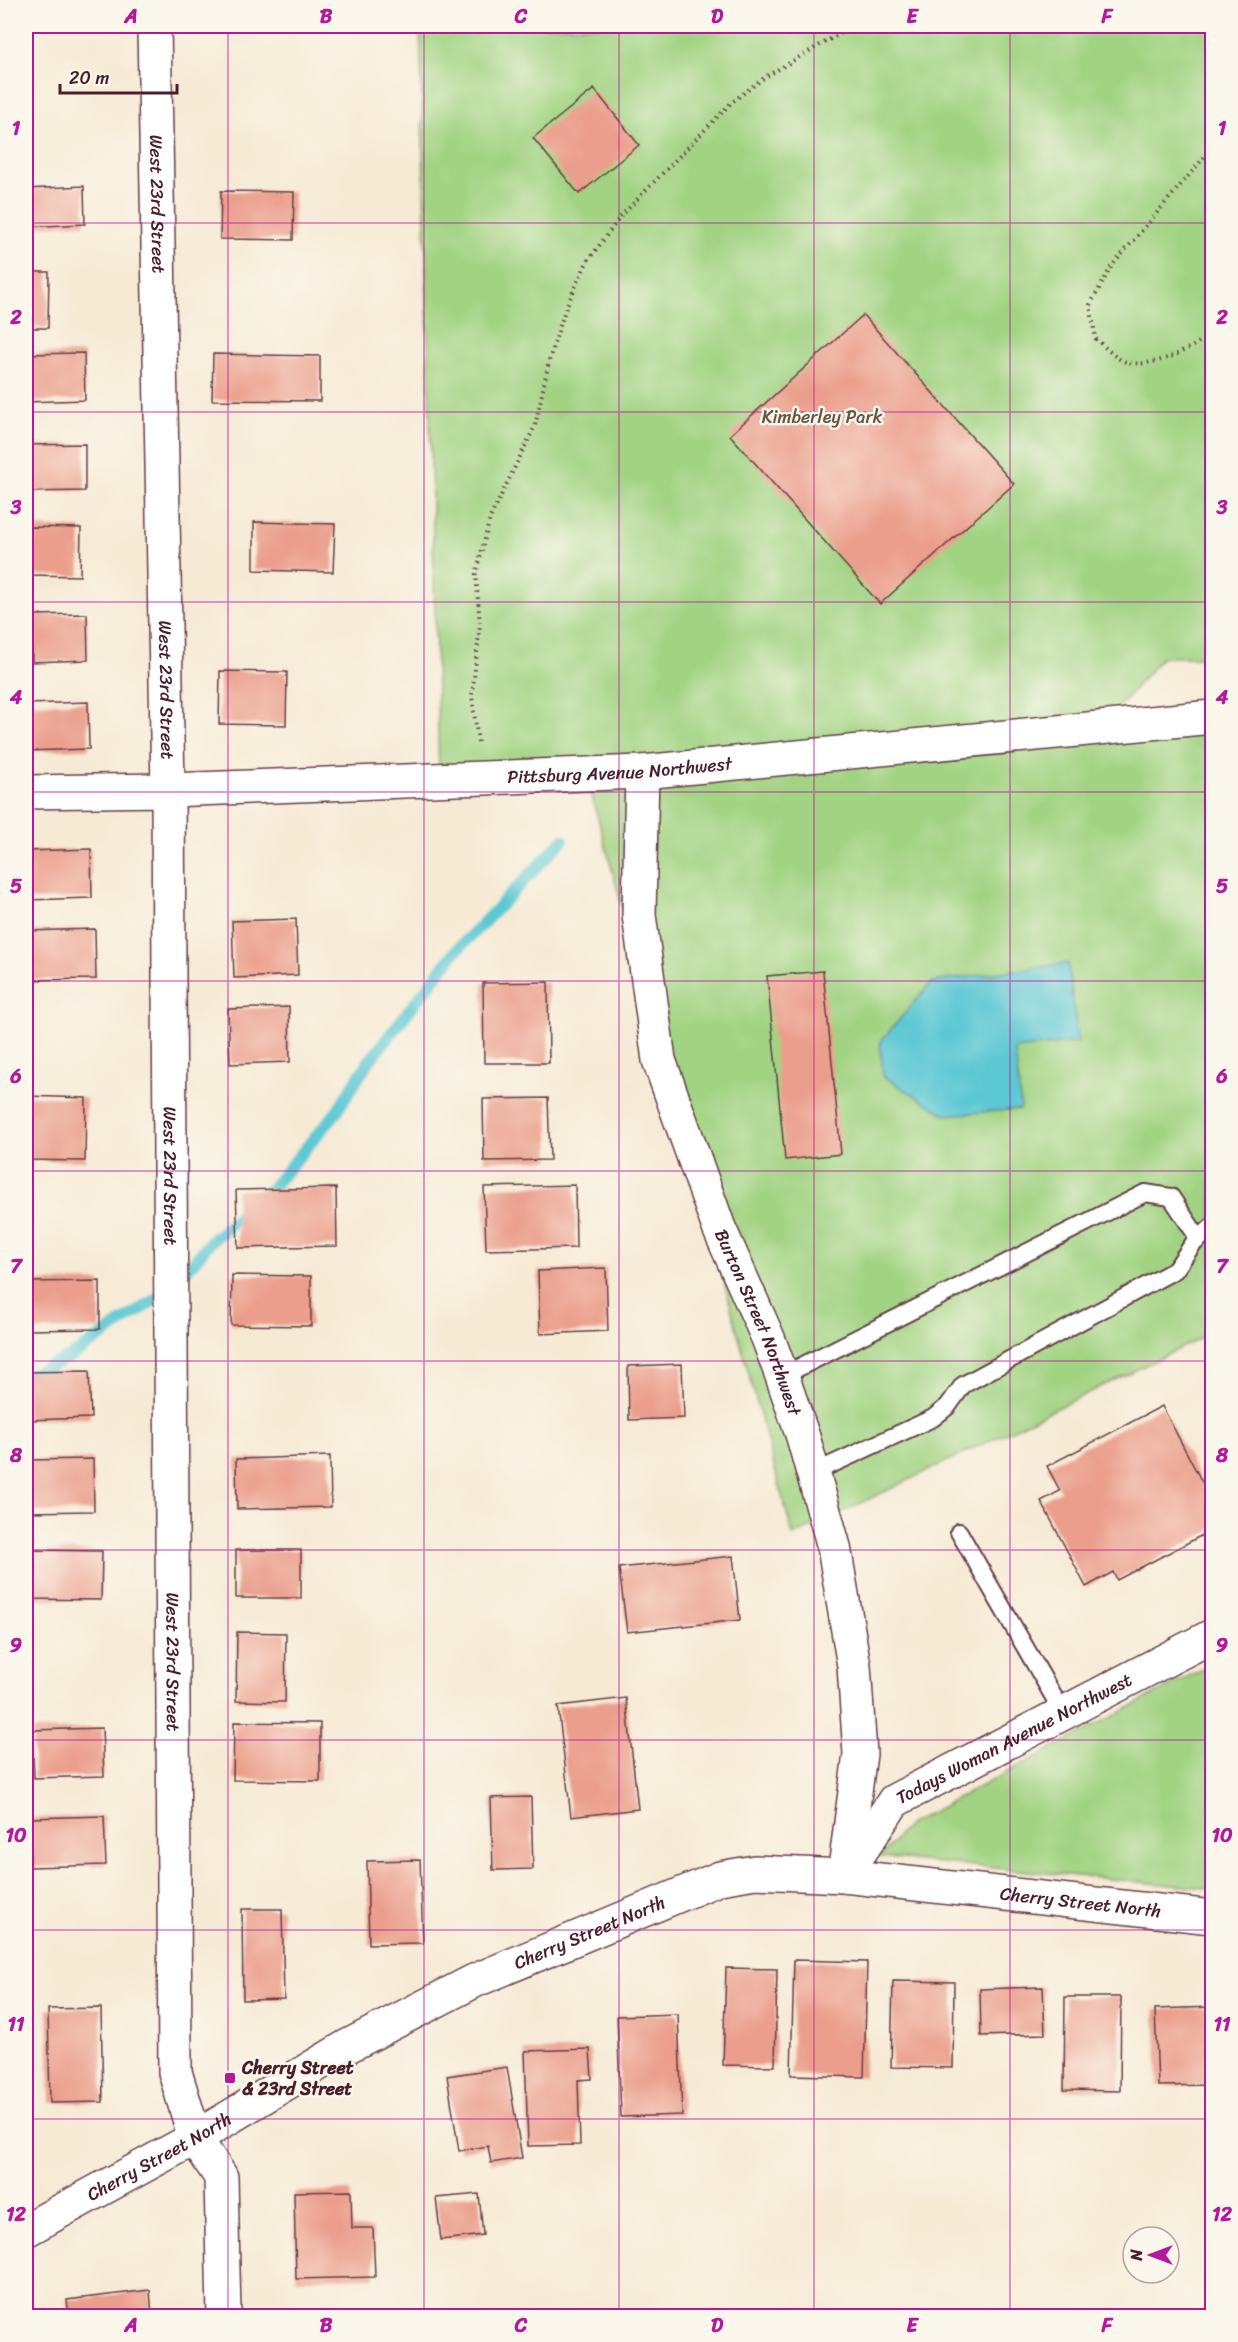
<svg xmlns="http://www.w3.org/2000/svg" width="1238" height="2342" font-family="Sriracha,sans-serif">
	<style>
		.green { fill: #a1d382; stroke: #767956; stroke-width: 1.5 }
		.water { fill: #5cc8d4; stroke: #537480; stroke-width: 1.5 }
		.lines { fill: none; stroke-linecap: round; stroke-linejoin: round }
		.stream { stroke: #5cc8d4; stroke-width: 12 }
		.building { fill: #eb9e8b }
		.service-casing { stroke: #643d44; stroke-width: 20 }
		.minor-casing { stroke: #643d44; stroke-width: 36 }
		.path { stroke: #643d44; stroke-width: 4; stroke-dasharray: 1.5 4.5; stroke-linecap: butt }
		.service { stroke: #fff; stroke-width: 16 }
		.minor { stroke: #fff; stroke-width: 33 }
		.grid { fill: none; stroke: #b5179e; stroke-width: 1.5; stroke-opacity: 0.55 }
		.poi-dot { fill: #b5179e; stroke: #fbf7ec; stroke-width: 2 }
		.labels { text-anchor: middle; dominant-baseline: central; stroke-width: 5; stroke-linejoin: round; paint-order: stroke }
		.street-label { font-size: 18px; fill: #4a1f2b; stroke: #fbf7ec }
		.park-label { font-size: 18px; fill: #645545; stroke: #fbf7ec }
		.poi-label { font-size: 18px; font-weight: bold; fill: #4a1f2b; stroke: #fbf7ec; text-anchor: start }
		.neatline { fill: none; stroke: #b5179e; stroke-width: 2 }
		.grid-label { font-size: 20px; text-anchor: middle; font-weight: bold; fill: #b5179e }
	</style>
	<rect width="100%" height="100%" fill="#fbf7ec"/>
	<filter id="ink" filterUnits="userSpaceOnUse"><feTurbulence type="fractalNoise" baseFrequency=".0167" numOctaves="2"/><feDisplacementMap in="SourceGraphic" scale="12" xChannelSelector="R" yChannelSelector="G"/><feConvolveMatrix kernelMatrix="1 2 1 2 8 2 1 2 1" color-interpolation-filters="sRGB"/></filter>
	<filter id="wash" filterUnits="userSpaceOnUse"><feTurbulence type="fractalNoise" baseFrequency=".008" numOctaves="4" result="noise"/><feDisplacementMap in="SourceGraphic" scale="24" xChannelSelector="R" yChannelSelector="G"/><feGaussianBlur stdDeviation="1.35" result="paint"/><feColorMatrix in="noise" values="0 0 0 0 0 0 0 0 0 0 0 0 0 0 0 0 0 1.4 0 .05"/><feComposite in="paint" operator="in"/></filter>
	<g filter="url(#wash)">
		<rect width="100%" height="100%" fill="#f6ead5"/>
		<g class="green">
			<path d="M420,26H1212V657H1162L1107,720L1212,719V1333L793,1536L586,774L439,777Z"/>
			<path d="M1212,1664V1889L880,1857L909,1824Z"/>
		</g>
		<path class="water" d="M1068,963L1078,1042L1015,1049L1021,1109L946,1115L883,1076L880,1042L932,982Z"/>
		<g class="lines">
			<path class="stream" d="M26,1377L72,1356L172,1288L210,1242L271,1189L335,1114L367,1064L456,951L563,840"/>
		</g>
		<g id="blocks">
			<g class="building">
				<path d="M594,89L639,145L579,194L533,138Z"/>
				<path d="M84,186L85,224L26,227V189Z"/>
				<path d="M221,191L294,192L293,240L220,239Z"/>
				<path d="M26,272H49L48,328H26Z"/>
				<path d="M863,315L1014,484L880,604L730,435Z"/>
				<path d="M84,353L85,400L26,402V354Z"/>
				<path d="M213,354L320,356V401L212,400Z"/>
				<path d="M85,444V491L26,492V445Z"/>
				<path d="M254,522L335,524L333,572L254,570Z"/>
				<path d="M27,527L81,528L80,576L27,575Z"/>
				<path d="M87,614L88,660L32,662L31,615Z"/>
				<path d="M220,671L287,672L286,725L219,724Z"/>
				<path d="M88,702L89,749L26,751V704Z"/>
				<path d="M91,849L92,898L26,900V851Z"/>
				<path d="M296,919L298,975L234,978L232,921Z"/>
				<path d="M95,929L96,979L26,980V931Z"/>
				<path d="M823,971L841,1154L785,1160L767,976Z"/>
				<path d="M548,982L549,1063H484L483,983Z"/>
				<path d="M289,1007L290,1062L230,1064L228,1009Z"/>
				<path d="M26,1096L86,1098L85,1161L26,1160Z"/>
				<path d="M548,1098L550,1160L484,1161L483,1099Z"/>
				<path d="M575,1185L576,1248L486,1250L484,1187Z"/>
				<path d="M336,1188L337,1246L238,1248L236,1190Z"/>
				<path d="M606,1268L608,1331L540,1334L538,1271Z"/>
				<path d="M232,1275L311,1276V1326L231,1325Z"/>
				<path d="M100,1281V1329L26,1330V1282Z"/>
				<path d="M682,1364L684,1418L629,1420L628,1366Z"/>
				<path d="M89,1371L91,1418L26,1420V1372Z"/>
				<path d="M1162,1406L1212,1501V1530L1117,1580L1113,1572L1086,1587L1041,1501L1060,1491L1047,1466Z"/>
				<path d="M330,1456L331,1507L237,1509L236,1459Z"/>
				<path d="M93,1459L94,1511L26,1512V1460Z"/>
				<path d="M26,1550L102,1551L101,1600L26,1599Z"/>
				<rect x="236" y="1550" width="65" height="48"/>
				<path d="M733,1556L740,1620L627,1632L619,1568Z"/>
				<path d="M237,1632L286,1633L285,1702L236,1701Z"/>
				<path d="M626,1698L638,1809L571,1817L558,1706Z"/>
				<path d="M234,1722L320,1723V1781L233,1780Z"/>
				<path d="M102,1728L104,1776L34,1778L32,1730Z"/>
				<path d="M531,1797L533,1869L493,1870L491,1798Z"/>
				<path d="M104,1816L106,1865L30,1867V1818Z"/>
				<path d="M420,1860L423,1943L369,1944L367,1861Z"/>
				<path d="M242,1909H282L284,1999L243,2000Z"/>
				<path d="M794,1960L867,1962L864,2077L791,2075Z"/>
				<path d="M726,1968L777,1969L775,2066L723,2065Z"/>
				<path d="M893,1981L954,1982L953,2068L891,2067Z"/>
				<path d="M1043,1987L1045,2034L981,2036L980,1989Z"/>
				<path d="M1065,1997H1121L1120,2091L1064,2090Z"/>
				<path d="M1212,2007V2085L1158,2086L1155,2009Z"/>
				<path d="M101,2008L103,2102L50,2103L48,2009Z"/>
				<path d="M678,2014L682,2115L621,2117L617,2016Z"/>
				<path d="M590,2049L592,2079L578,2080L580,2145L528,2146L525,2051Z"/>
				<path d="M507,2067L522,2158L491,2163L488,2146L459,2151L447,2076Z"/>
				<path d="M351,2191L352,2228H373L375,2277L296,2279L294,2192Z"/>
				<path d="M479,2194L483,2235L441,2240L436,2198Z"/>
				<path d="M150,2290L152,2316H69L67,2300Z"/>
			</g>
		</g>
	</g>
	<g filter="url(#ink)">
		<use href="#blocks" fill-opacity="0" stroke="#643d44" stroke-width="1.5"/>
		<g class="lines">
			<g class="service-casing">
				<g id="service">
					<path d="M782,1376L1145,1193L1171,1197L1199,1239"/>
					<path d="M813,1473L933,1418L948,1406L963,1385L1175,1270L1193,1244L1212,1227"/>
					<path d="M959,1532L1063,1713"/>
				</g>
			</g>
			<g class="minor-casing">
				<g id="minor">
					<path id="s1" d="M154,26L168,790L175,2072L195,2138L221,2177L224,2316"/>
					<path id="s2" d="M642,772L639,915L659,1060L719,1228L768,1338L782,1376L803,1437L834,1547L854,1666L860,1754L844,1876"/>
					<path id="s3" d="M26,792L168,790L642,772L1212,717"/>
					<path id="s4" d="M848,1870L894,1801L1212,1636"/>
					<path id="s5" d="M26,2230L195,2138L348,2046L474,1981L720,1878L755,1872L844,1876L1212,1917"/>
				</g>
			</g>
			<g class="path">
				<path d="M1212,148L1111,267L1090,305L1096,339C1104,346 1116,359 1126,362C1153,369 1192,350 1212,332"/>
				<path d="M478,742L472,696L480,625L476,574L490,518L535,426L550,357L566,307L587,262L621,216L732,102L765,77L853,26"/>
			</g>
			<use href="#service" class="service"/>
			<use href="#minor" class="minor"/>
		</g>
	</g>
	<path class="grid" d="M228,26V2316M424,26V2316M619,26V2316M814,26V2316M1010,26V2316M26,223H1212M26,412H1212M26,602H1212M26,792H1212M26,981H1212M26,1171H1212M26,1361H1212M26,1550H1212M26,1740H1212M26,1930H1212M26,2119H1212"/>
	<rect class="poi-dot" x="224" y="2072" width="12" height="12" rx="3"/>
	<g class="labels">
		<g class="street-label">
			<text stroke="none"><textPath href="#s1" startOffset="178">West 23rd Street</textPath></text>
			<text stroke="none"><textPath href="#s1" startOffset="664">West 23rd Street</textPath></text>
			<text stroke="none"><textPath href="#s3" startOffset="594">Pittsburg Avenue Northwest</textPath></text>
			<text stroke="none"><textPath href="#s1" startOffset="1150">West 23rd Street</textPath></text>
			<text stroke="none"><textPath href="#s2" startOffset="570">Burton Street Northwest</textPath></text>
			<text stroke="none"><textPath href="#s1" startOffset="1636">West 23rd Street</textPath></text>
			<text stroke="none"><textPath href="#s4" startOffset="218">Todays Woman Avenue Northwest</textPath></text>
			<text stroke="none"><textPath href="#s5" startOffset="1142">Cherry Street North</textPath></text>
			<text stroke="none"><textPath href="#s5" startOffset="638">Cherry Street North</textPath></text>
			<text stroke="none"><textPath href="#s5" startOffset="152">Cherry Street North</textPath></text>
		</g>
		<g class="park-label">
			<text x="822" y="417">Kimberley Park</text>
		</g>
		<g class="poi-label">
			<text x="242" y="2068">Cherry Street<tspan x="242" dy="21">&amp; 23rd Street</tspan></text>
		</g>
	</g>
	<rect width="1238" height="2342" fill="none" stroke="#fbf7ec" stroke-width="66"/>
	<g transform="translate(1151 2255) rotate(270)"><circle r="28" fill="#fbf7ec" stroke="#b4a19f" stroke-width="1.5"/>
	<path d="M0-4.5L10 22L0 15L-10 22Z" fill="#b5179e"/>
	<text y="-9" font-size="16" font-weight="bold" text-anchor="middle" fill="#4a1f2b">N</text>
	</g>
	<path d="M60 84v9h117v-9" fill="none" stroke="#4a1f2b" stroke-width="3"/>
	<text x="69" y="84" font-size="18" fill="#4a1f2b" stroke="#fbf7ec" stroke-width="4.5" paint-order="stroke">20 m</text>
	<rect x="33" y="33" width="1172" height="2276" class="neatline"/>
	<g class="grid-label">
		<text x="131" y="23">A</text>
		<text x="326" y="23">B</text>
		<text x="521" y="23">C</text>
		<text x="717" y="23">D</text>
		<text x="912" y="23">E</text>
		<text x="1107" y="23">F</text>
		<text x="16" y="135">1</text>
		<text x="1222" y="135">1</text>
		<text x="16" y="324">2</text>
		<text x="1222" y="324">2</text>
		<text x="16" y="514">3</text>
		<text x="1222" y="514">3</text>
		<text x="16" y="704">4</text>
		<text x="1222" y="704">4</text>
		<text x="16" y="893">5</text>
		<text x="1222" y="893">5</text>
		<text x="16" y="1083">6</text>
		<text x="1222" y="1083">6</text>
		<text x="16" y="1273">7</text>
		<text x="1222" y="1273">7</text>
		<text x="16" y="1462">8</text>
		<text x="1222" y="1462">8</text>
		<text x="16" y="1652">9</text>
		<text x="1222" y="1652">9</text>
		<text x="16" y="1842">10</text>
		<text x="1222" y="1842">10</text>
		<text x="16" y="2031">11</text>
		<text x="1222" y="2031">11</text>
		<text x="16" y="2221">12</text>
		<text x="1222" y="2221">12</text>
		<text x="131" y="2332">A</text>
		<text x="326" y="2332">B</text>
		<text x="521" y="2332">C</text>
		<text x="717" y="2332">D</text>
		<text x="912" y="2332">E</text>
		<text x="1107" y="2332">F</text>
	</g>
</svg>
